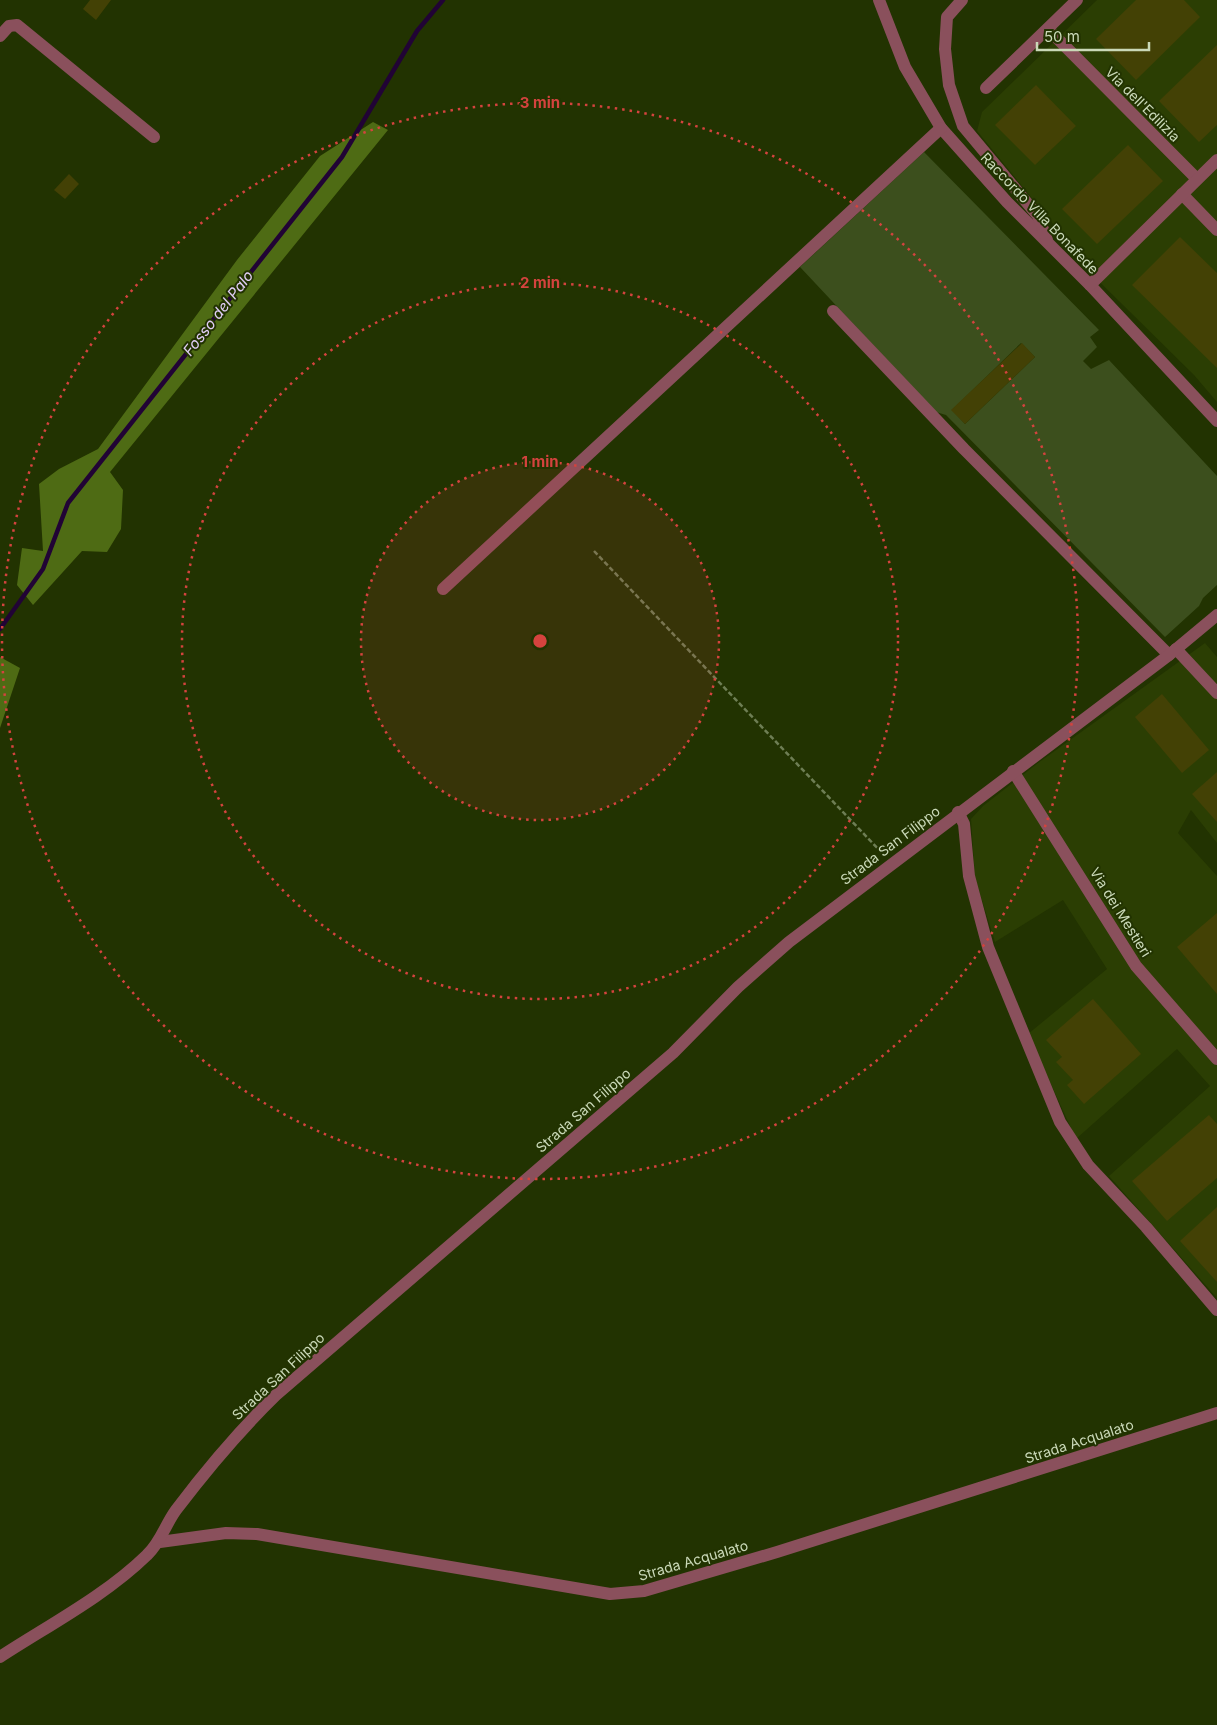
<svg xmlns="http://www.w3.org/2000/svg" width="1217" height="1725" font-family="Inter,sans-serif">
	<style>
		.built { fill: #2b3e03 }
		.green { fill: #3c4f1d; fill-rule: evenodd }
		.forest { fill: #4e6b14 }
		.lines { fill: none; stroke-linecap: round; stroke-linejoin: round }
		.stream { stroke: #210335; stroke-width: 4.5 }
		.building { fill: #434105 }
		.path { stroke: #6e7e54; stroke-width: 2.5; stroke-dasharray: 5 2.5; stroke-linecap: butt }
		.minor { stroke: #8a505c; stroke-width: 12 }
		.ring { fill: none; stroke: #d4433e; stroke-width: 2.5; stroke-dasharray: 2.5 5 }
		.labels { text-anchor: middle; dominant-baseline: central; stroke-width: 4; stroke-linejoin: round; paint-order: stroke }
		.street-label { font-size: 14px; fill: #cad9b8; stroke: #223301 }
		.water-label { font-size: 15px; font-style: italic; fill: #e1cef6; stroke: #223301 }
		.centre { fill: #d4433e; stroke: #223301; stroke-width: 2.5 }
		.ring-label { font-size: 15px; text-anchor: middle; font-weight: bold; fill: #d4433e; stroke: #223301; stroke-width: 4; stroke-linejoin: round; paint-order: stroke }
	</style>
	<rect width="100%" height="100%" fill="#223301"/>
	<g class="built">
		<path d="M1097,0H1217V402L1194,375L1053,236L1058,230L977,131L982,112Z"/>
		<path d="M1205,643L1217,657V843L1191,810L1178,833L1217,876V1298L1109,1176L1210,1086L1177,1049L1076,1139L1028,1034L1107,969L1063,900L995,942L975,878L971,819L983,806L1038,763Z"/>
	</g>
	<path class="green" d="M924,152L1099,330L1090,337L1097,347L1083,361L1091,369L1109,360L1217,476V585L1203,598L1199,606L1165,637L946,415L936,412L800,267ZM1021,343L1035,357L965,424L952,410Z"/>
	<g class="forest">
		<path d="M373,122L388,130L110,472L123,490L121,529L107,552L82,551L33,605L17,585L22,548L43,551L39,484L59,469L98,449L237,260L320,156Z"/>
		<path d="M0,657L20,668L0,728Z"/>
	</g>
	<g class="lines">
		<path class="stream" d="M0,629L43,569L68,503L342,157L417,31L443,0"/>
	</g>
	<g class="building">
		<path d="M90,0H111L96,20L83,9Z"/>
		<path d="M1136,0H1184L1200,17L1136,80L1096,39Z"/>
		<path d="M1217,45V125L1199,142L1159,101Z"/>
		<path d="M1036,85L1076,126L1035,165L995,125Z"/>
		<path d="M1128,145L1163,181L1097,244L1062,209Z"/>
		<path d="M69,174L79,184L65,199L54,190Z"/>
		<path d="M1180,237L1217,273V368L1132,285Z"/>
		<path d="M1022,343L1035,357L965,424L951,410Z"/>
		<path d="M1162,694L1209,750L1182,773L1135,717Z"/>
		<path d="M1217,772V822L1192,794Z"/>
		<path d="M1217,913V994L1177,947Z"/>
		<path d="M1093,999L1141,1054L1084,1104L1067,1085L1073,1080L1056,1062L1062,1057L1046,1040Z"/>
		<path d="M1209,1115L1217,1124V1178L1167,1221L1132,1181Z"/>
		<path d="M1217,1207V1282L1180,1241Z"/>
	</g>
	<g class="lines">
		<path class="path" d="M594,551L883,854"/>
		<g class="minor">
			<path d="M879,0L905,67L941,128L1007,202L1090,285L1217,421"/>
			<path d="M962,0L947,17L945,49L949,85L963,126L1038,216L1047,240"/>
			<path d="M1048,29L1197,179"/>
			<path d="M0,36L9,26L17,25L154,137"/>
			<path d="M986,88L1077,0"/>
			<path d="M1182,194L1217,230"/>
			<path d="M1090,285L1217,160"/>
			<path d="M833,311L964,449L1169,655"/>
			<path d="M443,589L941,128"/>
			<path d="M1176,649L1217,693"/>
			<path d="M1013,771L1136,966L1217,1059"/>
			<path d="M958,812L964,824L969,876L988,947L1060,1122L1088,1165L1146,1227L1217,1310"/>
			<path d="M160,1542L226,1533L257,1534L610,1594L644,1591L777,1552L1217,1413"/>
			<path d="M0,1657C49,1625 105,1596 147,1555C161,1542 165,1525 176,1510C207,1469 239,1431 276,1395L673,1053L738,987L789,942L1169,655L1217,615"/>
		</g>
	</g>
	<circle cx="540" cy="641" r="179" fill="#d4433e" fill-opacity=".12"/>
	<g class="ring">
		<circle cx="540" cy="641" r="179"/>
		<circle cx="540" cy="641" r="358"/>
		<circle cx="540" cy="641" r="538"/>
	</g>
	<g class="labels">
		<g class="street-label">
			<text transform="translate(1143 104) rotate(45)">Via dell'Edilizia</text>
			<text transform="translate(1040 213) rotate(46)">Raccordo Villa Bonafede</text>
			<text transform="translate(890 845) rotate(-37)">Strada San Filippo</text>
			<text transform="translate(1121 912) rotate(58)">Via dei Mestieri</text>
			<text transform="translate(583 1110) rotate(-41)">Strada San Filippo</text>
			<text transform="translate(278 1376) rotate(-43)">Strada San Filippo</text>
			<text transform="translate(1079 1441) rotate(-18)">Strada Acqualato</text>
			<text transform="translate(693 1560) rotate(-16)">Strada Acqualato</text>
		</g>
		<g class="water-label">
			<text transform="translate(218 313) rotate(-52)">Fosso del Palo</text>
		</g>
	</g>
	<circle cx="540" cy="641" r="8" class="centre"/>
	<g class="ring-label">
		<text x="540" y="108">3 min</text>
		<text x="540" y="288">2 min</text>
		<text x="540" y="467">1 min</text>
	</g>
	<path d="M1037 42v8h112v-8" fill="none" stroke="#cad9b8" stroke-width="2.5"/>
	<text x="1044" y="42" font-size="15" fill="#cad9b8" stroke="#223301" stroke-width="4" paint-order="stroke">50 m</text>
</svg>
